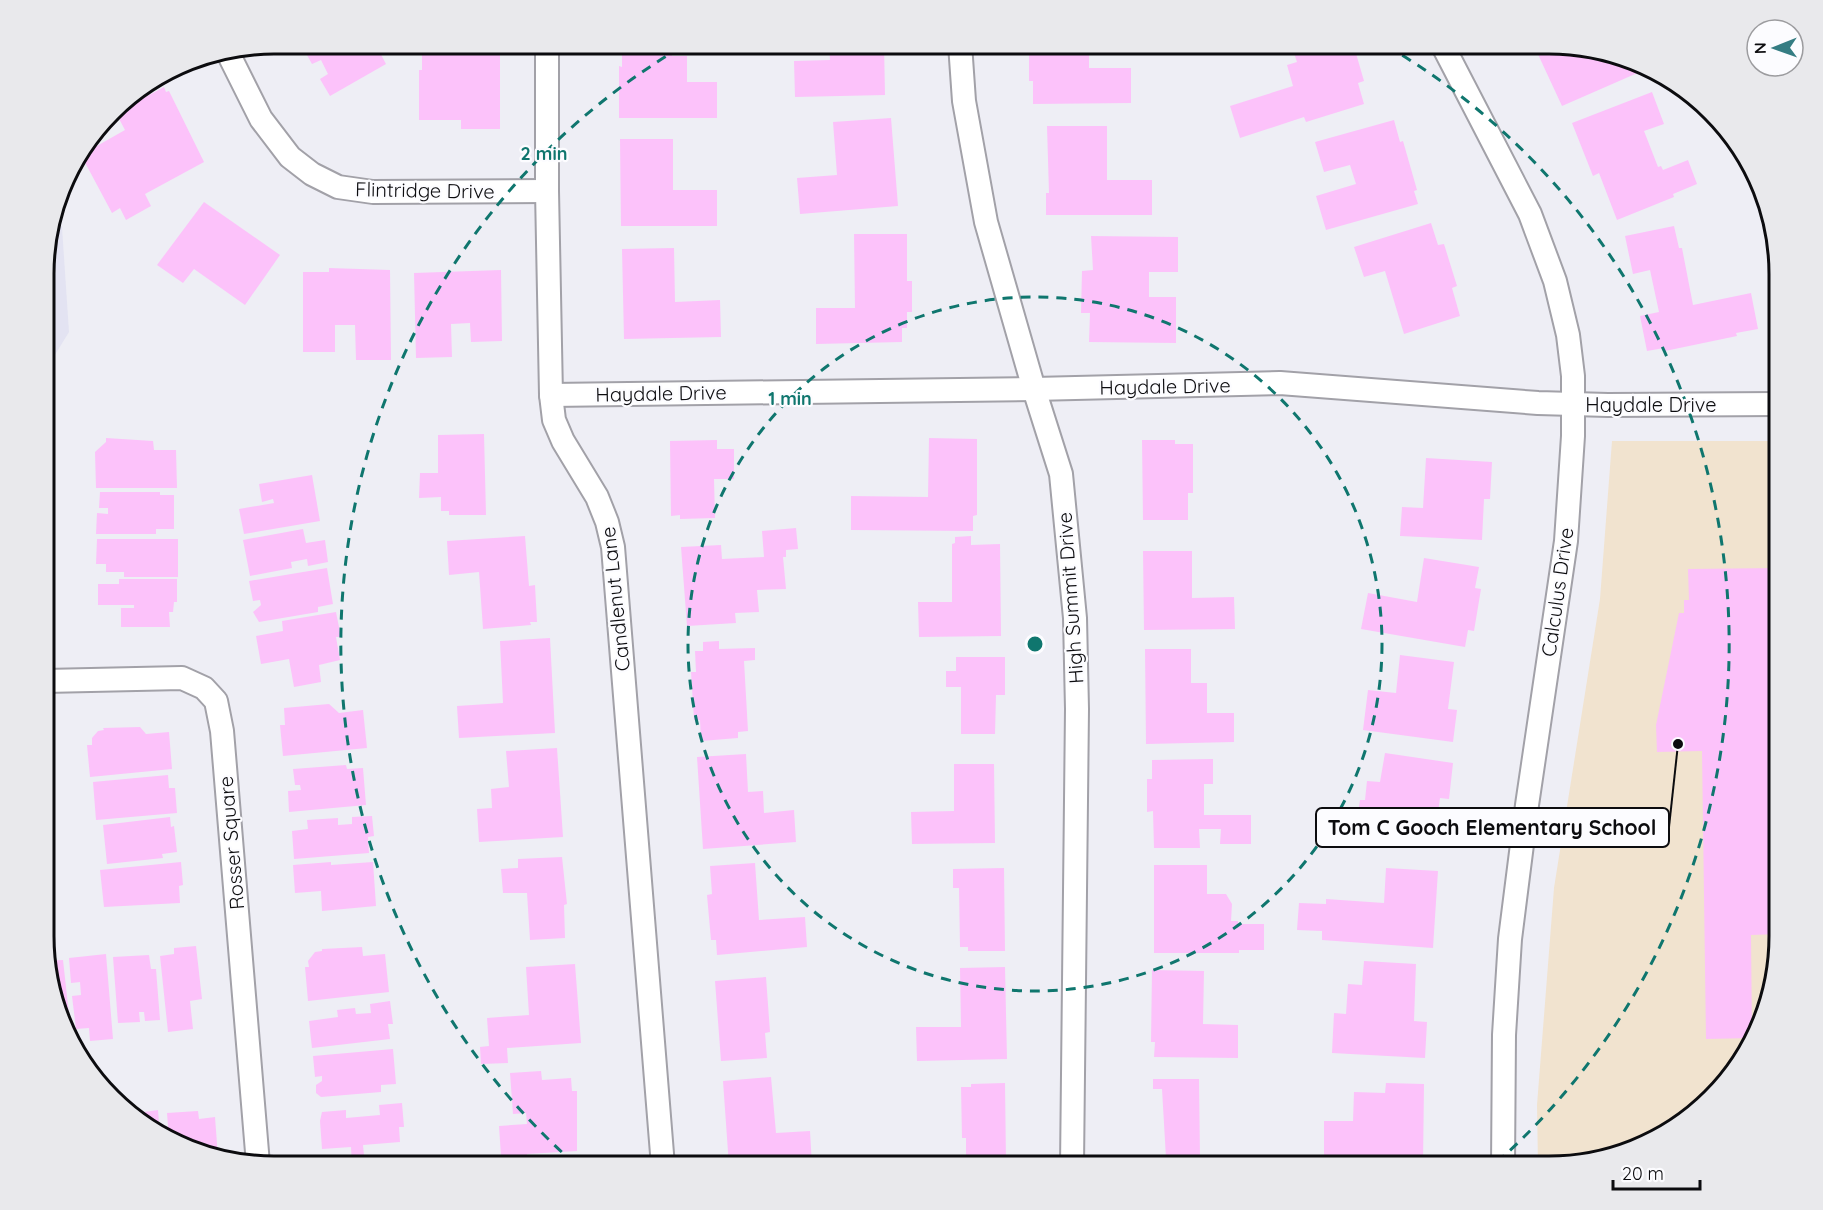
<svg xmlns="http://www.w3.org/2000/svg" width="1823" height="1210" font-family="Quicksand,sans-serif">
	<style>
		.built { fill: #e3e3f2 }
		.education { fill: #f1e3cf }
		.building { fill: #fcc2fa }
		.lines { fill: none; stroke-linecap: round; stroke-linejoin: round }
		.minor-casing { stroke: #a2a1a8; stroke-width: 26 }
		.minor { stroke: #fff; stroke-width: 22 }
		.ring { fill: none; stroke: #0f766e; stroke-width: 3; stroke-dasharray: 10 8 }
		.labels { text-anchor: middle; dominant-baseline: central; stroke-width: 4.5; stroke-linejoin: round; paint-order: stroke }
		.street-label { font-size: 20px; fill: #0c0c0f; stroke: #fcfcff }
		.rim { fill: none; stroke: #0c0c0f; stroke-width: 3 }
		.centre { fill: #0f766e; stroke: #fcfcff; stroke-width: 3 }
		.ring-label { font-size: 18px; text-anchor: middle; font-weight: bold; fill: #0f766e; stroke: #fcfcff; stroke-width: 4.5; stroke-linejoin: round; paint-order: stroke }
		.leader { fill: none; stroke: #0c0c0f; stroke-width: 2 }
		.callout-dot { fill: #0c0c0f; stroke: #fcfcff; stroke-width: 2 }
		.callout { fill: #fcfcff; stroke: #0c0c0f; stroke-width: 2 }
		.callout-label { font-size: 21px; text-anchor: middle; font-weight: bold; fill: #0c0c0f }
	</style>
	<rect width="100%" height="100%" fill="#eeeef5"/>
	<path class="built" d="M55,214L62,227L69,332L45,371V245Z"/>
	<path class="education" d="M1612,441H1779V950L1767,1009L1740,1064L1664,1136L1563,1166H1538L1537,1105L1554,888L1600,599Z"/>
	<g class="building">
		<path d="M307,44H379L376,45L386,64L330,96L320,79L328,74L321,60L312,64L302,46Z"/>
		<path d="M461,44H500V129H461V120H419V70H422V54L461,53Z"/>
		<path d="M622,44H672V56H687V82H717V118H619V66L622,67Z"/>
		<path d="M829,44H884L885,95L795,97L794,61L830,60Z"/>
		<path d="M1029,44H1089V68H1131V103L1033,104V81H1029Z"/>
		<path d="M1291,44H1344L1347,53L1355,50L1364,81L1358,83L1364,104L1306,122L1304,117L1240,138L1230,106L1293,86L1287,65L1297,62Z"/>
		<path d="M1536,44H1549L1622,56L1639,64L1642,71L1562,106L1536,50L1538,48Z"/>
		<path d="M164,87L166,92L169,91L204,162L145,194L151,206L126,220L120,208L112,213L81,155L125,130L116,113Z"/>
		<path d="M1652,92L1664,124L1644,131L1658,167L1661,166L1663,170L1688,160L1697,184L1673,194L1674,197L1617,220L1599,173L1593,176L1572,123Z"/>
		<path d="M891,118L898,206L800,214L797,178L837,175L833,122Z"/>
		<path d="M1394,120L1400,142L1403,141L1417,190L1414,191L1418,204L1326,230L1316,196L1356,184L1350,165L1324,172L1315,142Z"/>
		<path d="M1047,126H1107V180H1152V215H1046V193H1049Z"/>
		<path d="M620,139H673V190H717V226H621Z"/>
		<path d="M204,202L280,255L245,305L194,269L183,283L157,265Z"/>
		<path d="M1431,223L1438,245L1444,244L1457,286L1452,288L1460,316L1404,334L1385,271L1364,277L1354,247Z"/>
		<path d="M1674,226L1679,248H1682L1693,305L1751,293L1758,329L1736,333L1737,336L1665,351L1664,348L1647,351L1640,316L1659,312L1650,270L1633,274L1625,236Z"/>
		<path d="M854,234H907V281H912V312H907V328H902V342L816,344V308H855Z"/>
		<path d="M1091,236L1178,237V272H1149V297H1176V343L1089,342L1090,313H1081L1082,271L1093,270Z"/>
		<path d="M674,248L675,302L720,300L721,337L624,339L622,249Z"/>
		<path d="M329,268L390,270L391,360H356L355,325H335V352H303V272H329Z"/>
		<path d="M501,270L502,341L471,342L470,323L451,324L452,357L416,358L414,273Z"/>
		<path d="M484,434L486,515H449V511H441V497L419,498L420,473H438V435Z"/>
		<path d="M106,438L153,441L154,450H176L177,488H96L95,452L106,442Z"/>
		<path d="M929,438L977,439V515L973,516V531L851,530V496L928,497Z"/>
		<path d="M717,440V449H734V479H714L715,518L680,519V515L671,516L670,441Z"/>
		<path d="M1142,440H1175V444H1193V493H1188V520H1143Z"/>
		<path d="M1426,458L1492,462L1490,499H1484L1482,540L1400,536L1402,507L1423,508Z"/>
		<path d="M312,475L320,521L244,534L239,509L274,503L273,499L262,502L259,484Z"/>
		<path d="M100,492H160V495H174V529H156V534H96L97,513L108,514V508H99Z"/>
		<path d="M796,528L798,549L786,550V557H783L786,589L757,590L759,612L735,613L736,623L687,626L681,547L721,545L722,559L764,557L762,531Z"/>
		<path d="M303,529L306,543L325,540L328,562L308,566L307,559L291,562L292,568L250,576L243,540Z"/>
		<path d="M525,536L529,586L535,585L537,622H530L531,625L483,629L479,572L449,575L447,541Z"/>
		<path d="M971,536V545L1000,544L1001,636L919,637L918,602H952V544L955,543V537Z"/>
		<path d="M97,539H178V577H124V572H106V564H96Z"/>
		<path d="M1143,551H1192V598L1234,597L1235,629L1144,630Z"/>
		<path d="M1424,558L1479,567L1475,588L1481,589L1474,631L1468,630L1465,647L1361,629L1368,593L1417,602Z"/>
		<path d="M327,568L333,604L318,607V612L259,622L253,612L261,605L260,600L253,601L249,581Z"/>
		<path d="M1779,568V934L1751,935L1752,1038L1706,1039L1702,751L1657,752L1656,725L1679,613H1684V600H1689L1688,569Z"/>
		<path d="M119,579H177V602H174L173,612H169L170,627H121V608H134V605H98V584H119Z"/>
		<path d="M336,612L341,637H336L340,660L319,665L321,682L294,687L289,659L261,664L256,636L283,631L282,621Z"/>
		<path d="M550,638L555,733L459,738L457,706L503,703L500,641Z"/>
		<path d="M719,641V649L755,648V660L744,661L748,731L738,732V738L701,741L700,720H694L691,672H696L695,651H703V642Z"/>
		<path d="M1145,649H1191V683H1207V713H1234V742L1146,744Z"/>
		<path d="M1400,655L1454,662L1448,709L1457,710L1453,742L1363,730L1368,690L1396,693Z"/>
		<path d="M956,657H1005V695H996L995,734H961V687H946V671H956Z"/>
		<path d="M329,704L339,713L363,710L367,748L283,756L280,725H285L284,708Z"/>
		<path d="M140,727L146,734L169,732L172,769L90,777L87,745H92V738L98,731L104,730L103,728Z"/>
		<path d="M557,748L563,837L479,842L477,809L492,808L491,789L509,787L506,751Z"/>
		<path d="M1385,753L1453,763L1449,799L1440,798L1434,844L1355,833L1360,800H1365L1367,781L1380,782Z"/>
		<path d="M746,754L748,792L763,791L764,813L794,810L796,842L703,849L697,757Z"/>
		<path d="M1213,759V784H1204V815H1251V844H1220L1221,829H1199L1200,848H1154L1153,811L1147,812V779H1152V760Z"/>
		<path d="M954,764H994L995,843L912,844L911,812L954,811Z"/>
		<path d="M346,765L347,769L363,768L366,805L289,812L288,791L301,790L300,785H295L293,769Z"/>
		<path d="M168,775L169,788H175L177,813L96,820L93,782Z"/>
		<path d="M372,816L374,836L368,837L369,853L294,859L292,831L308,829L307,820L338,818V825L352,824V817Z"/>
		<path d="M170,817L171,827L174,826L177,852L162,854L163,858L107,864L103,825Z"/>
		<path d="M562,857L567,904L564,905L565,938L530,940L527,893H503L501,869L518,868V859Z"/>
		<path d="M181,862L183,885L179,886L180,903L104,907L100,870Z"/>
		<path d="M331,862V865L373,862L376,906L322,911L321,891L295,893L293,865Z"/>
		<path d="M755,863L759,920L805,917L807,947L717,955L716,940H711L707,895L712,894L710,866Z"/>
		<path d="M1154,865H1207V894H1226L1232,904L1231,921H1238V924H1264V950H1239V953H1154Z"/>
		<path d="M1004,868L1005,951H968V947H960L959,888H953V869Z"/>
		<path d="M1386,868L1438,871L1433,948L1322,940V931L1297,930L1299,903L1326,904V899L1384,903Z"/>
		<path d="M196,946L202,999L190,1001L193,1029L168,1032L160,956L174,954V948Z"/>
		<path d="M362,947L363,956L385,954L389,992L308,1001L305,967H309L308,961L315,952L322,951V949Z"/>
		<path d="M106,954L113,1039L90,1041L89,1028L76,1029L72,996L81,995L80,982L71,983L69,958Z"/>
		<path d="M149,955L151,969H156L160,1020L145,1021L144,1012H139L140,1022L118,1023L113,957Z"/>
		<path d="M63,960L72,1041H71L45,965V961Z"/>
		<path d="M1364,961L1416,964L1414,1021L1427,1022L1425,1058L1332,1053L1334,1013L1346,1014L1348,984L1362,985Z"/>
		<path d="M575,964L581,1043L507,1048L508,1063L481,1064L480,1047L489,1046L487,1018L529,1015L526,967Z"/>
		<path d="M1005,967L1007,1059L917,1061L916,1027H961L960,968Z"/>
		<path d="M1152,970L1204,971L1203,1024L1238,1025V1058L1154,1057L1155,1042H1151Z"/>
		<path d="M766,977L770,1032L765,1033L767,1058L721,1061L715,981Z"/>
		<path d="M390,1001L393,1024H388L390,1039L312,1048L309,1021L338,1017L337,1010L355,1008L356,1014L371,1013L370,1004Z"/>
		<path d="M393,1049L396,1084L381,1085V1092L321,1097L316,1093V1085L322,1081V1076L315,1077L313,1056Z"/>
		<path d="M541,1071L542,1080L571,1078L572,1091H577V1151L527,1154V1160L511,1161L510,1156H501L499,1126L527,1124L526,1113L513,1114L510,1073Z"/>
		<path d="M771,1077L776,1133L810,1131L812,1166H729L723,1081Z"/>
		<path d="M1153,1079H1199L1200,1158H1166L1162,1089H1153Z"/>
		<path d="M1005,1083L1006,1163H966V1138H962L961,1087H971V1084Z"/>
		<path d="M1386,1083L1424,1084L1423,1164L1324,1163V1121H1353L1354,1092L1385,1093Z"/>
		<path d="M402,1103L404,1127H399L400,1142L363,1145L365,1166H352L351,1147L322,1149L320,1121L322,1112L346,1110V1118L380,1115L379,1105Z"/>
		<path d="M158,1110L160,1135L146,1127L138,1119L137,1113Z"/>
		<path d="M198,1111L199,1119L215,1117L218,1157L201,1154L169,1139L167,1113Z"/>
	</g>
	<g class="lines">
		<g class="minor-casing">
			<g id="minor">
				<path d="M547,44V191L551,395L554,420L563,441L597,497L607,522L613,547L663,1166"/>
				<path d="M960,44L964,101L986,222L1034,389L1061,474L1075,618L1077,709L1072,1166"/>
				<path d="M1442,44L1530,214L1555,281L1568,335L1573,376V436L1566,541L1527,805L1510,939L1504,1035L1503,1166"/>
				<path d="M228,53L261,119L290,157L312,174L338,187L373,192L547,191"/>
				<path d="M551,395L1034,389L1280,383L1538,403L1608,405L1779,404"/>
				<path d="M45,681L182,678L204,688L216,701L222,731L258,1164"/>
			</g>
		</g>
		<use href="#minor" class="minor"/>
	</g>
	<g class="ring">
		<circle cx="1035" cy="644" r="347"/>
		<path d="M575 1164A694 694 0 0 1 683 46M1387 46A694 694 0 0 1 1495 1164"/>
	</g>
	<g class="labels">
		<g class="street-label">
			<text transform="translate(425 190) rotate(1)">Flintridge Drive</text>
			<text transform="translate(1165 386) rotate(-1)">Haydale Drive</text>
			<text transform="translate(661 393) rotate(-1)">Haydale Drive</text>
			<text x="1651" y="404">Haydale Drive</text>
			<text transform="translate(1557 592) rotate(-82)">Calculus Drive</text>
			<text transform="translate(1070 598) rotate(-94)">High Summit Drive</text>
			<text transform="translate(615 599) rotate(-96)">Candlenut Lane</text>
			<text transform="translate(231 843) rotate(-95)">Rosser Square</text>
		</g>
	</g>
	<path d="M0 0H1823V1210H0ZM274 54H1549A220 220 0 0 1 1769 274V936A220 220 0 0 1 1549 1156H274A220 220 0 0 1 54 936V274A220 220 0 0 1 274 54Z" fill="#e9e9ec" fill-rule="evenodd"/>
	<path class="rim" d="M274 54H1549A220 220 0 0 1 1769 274V936A220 220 0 0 1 1549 1156H274A220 220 0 0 1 54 936V274A220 220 0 0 1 274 54Z"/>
	<circle cx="1035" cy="644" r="9" class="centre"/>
	<g class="ring-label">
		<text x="544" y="160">2 min</text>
		<text x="790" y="405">1 min</text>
	</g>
	<path class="leader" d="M1678 744L1669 827"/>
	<circle class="callout-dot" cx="1678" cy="744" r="6"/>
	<rect class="callout" x="1316" y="808" width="353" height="39" rx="6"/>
	<g class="callout-label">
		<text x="1492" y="835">Tom C Gooch Elementary School</text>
	</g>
	<g transform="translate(1775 48) rotate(269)"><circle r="28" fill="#fcfcff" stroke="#9c9c9f" stroke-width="1.5"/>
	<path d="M0-4.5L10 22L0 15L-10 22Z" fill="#357d83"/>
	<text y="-9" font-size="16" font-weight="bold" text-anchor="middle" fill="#0c0c0f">N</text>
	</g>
	<path d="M1613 1180v9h87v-9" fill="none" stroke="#0c0c0f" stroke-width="3"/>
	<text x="1622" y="1180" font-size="18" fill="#0c0c0f" stroke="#fcfcff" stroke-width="4.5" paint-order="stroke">20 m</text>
</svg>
